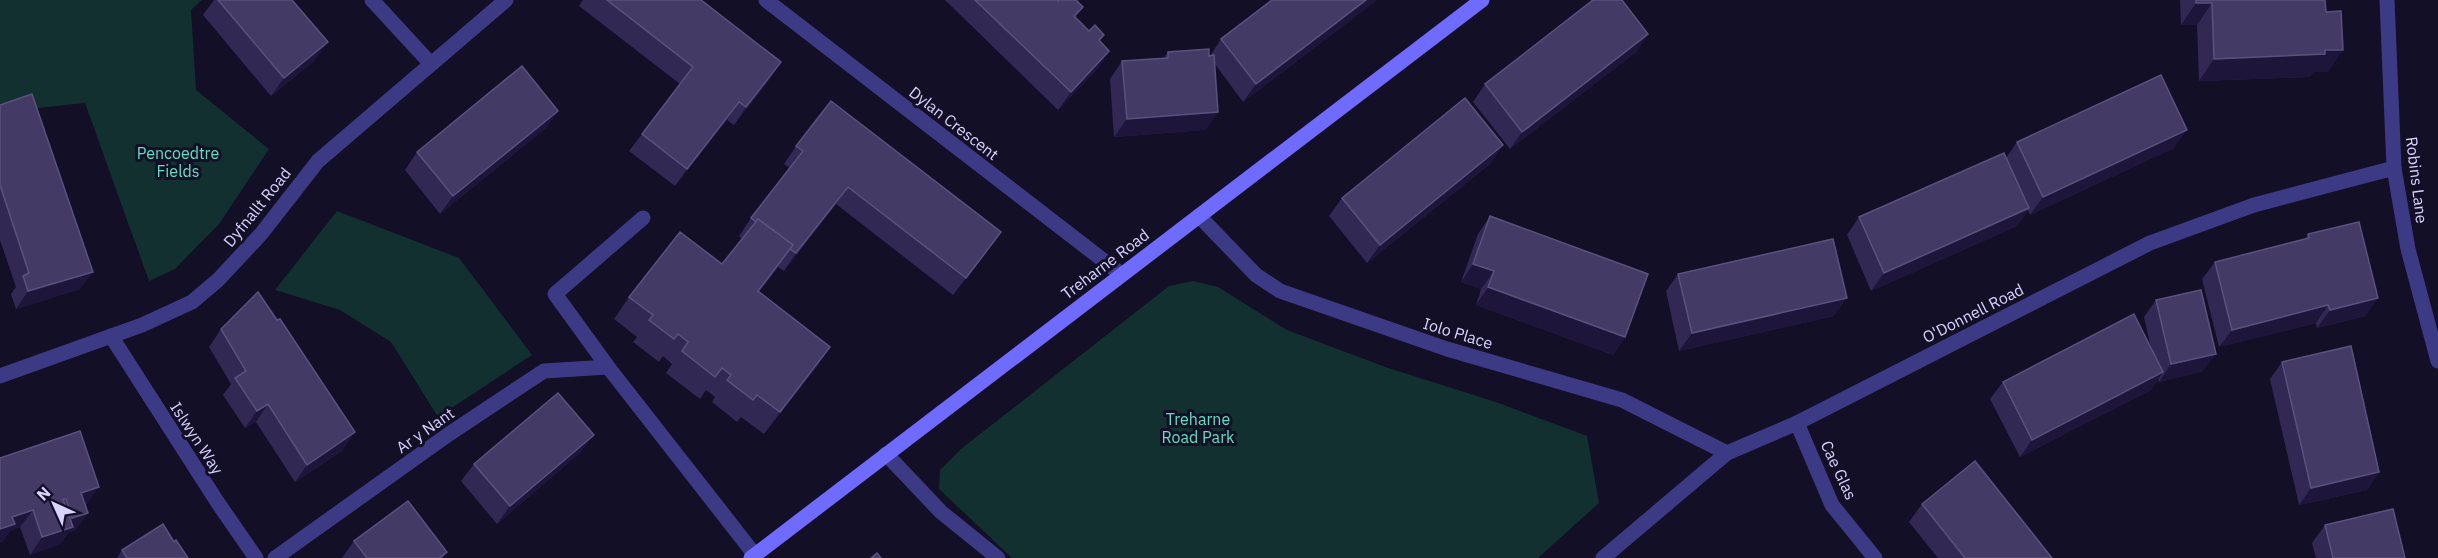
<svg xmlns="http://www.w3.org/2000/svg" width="2438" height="558" font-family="'IBM Plex Sans',sans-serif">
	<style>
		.green { fill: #12302f }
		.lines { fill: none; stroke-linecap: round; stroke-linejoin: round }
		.lane { stroke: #3d3a85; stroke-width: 15 }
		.street { stroke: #3d3a85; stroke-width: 15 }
		.secondary { stroke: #6f6bff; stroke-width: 15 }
		.wall { fill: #312854 }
		.shaded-wall { fill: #1d163a }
		.building { fill: #433a66; stroke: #5a527e; stroke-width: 1.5 }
		.labels { text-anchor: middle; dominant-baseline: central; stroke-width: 6; stroke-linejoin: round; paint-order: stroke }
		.street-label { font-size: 16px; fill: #d9d4ff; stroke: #130f26 }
		.park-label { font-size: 16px; fill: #5fe0c0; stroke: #130f26 }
	</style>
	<rect width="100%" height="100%" fill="#130f26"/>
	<g class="green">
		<path d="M0,0H202L191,10L196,90L269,149L219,224L175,269L149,281L85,103L0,112Z"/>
		<path d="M337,211L459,258L532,355L438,417L391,342L340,310L275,290Z"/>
		<path d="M1193,281L1218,287L1287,330L1388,368L1496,402L1587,436L1599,503L1538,558H1012L939,489L940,470L961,449L1169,286Z"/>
	</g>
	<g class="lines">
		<path class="lane" d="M886,454L941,512L998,558"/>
		<g class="street">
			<path d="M372,0L431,64"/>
			<path d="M766,0L1121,274"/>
			<path d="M2387,0L2394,168L2408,249L2438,361"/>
			<path d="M1199,216L1256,275L1280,291L1447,349L1622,400L1727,453"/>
			<path d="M111,336L218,503L256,558"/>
			<path d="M608,367L755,555"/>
			<path d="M0,376L142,325L192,302L218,280L261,234L318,161L506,0"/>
			<path d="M1797,423L1832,505L1875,558"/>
			<path d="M275,558L449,434L544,371L608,367L555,294L643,218"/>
			<path d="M1603,558L1727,453L1797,423L2150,243L2254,205L2394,168"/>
		</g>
		<path class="secondary" d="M751,558L1482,0"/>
	</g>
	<g class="wall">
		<path d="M214,0H292L315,60L271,96L203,15Z"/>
		<path d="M583,0H701L781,62L769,80L734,125L727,120L675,186L629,151L642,134L680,84L579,6Z"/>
		<path d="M945,0H1057L1083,7L1075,18L1089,31L1104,35L1100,41L1109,51L1097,69L1058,110Z"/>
		<path d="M1377,0L1243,102L1215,64L1218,112L1205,130L1114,137L1110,79L1122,61L1163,59L1168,52L1210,56L1221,39Z"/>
		<path d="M2180,0H2325L2328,72H2313L2310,77L2199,81L2197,25H2181Z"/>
		<path d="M1648,34L1636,52L1510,149L1473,102L1485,84Z"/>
		<path d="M0,105L80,289L16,309L11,294L16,287L0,240Z"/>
		<path d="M546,128L440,214L405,170L417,152Z"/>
		<path d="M2017,142L2174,148L2030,215L2028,210L2017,226L1871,291L1847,235L1859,217L2006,158Z"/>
		<path d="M796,146L1001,232L988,250L953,295L836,204L784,271L778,267L759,292L830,347L815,369L764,434L741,417L737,422L712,402L715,397L706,390L700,399L666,373L672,364L663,356L659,362L633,342L637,337L614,319L629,297L722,264L742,239L739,236L751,218L790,168L784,164Z"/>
		<path d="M1491,163L1367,263L1329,216L1342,198Z"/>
		<path d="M1490,216L1625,337L1613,355L1476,305L1481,289L1461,282L1478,234Z"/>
		<path d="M2308,234L2378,298L2365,316L2317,328L2316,323L2219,347L2202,279L2215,262L2305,239Z"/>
		<path d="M1678,274L1834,316L1679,351L1666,291Z"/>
		<path d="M2156,300L2203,371L2159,382L2158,379L2151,390L2020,457L1990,399L2003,382L2151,348L2144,317Z"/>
		<path d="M221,329L343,450L295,482L256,422L245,428L223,395L231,384L209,347Z"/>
		<path d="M2282,362L2379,472L2367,490L2299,505L2270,379Z"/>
		<path d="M581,452L497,524L461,481L474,464Z"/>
		<path d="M0,458L87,504L85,505L88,513L75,530L68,533L60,544L30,555L20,527L10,531L2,542Z"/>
		<path d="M1922,504L2052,558H1938L1909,522Z"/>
		<path d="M2325,525L2405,558H2316L2312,543Z"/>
		<path d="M354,541L447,552L443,558H342Z"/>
		<path d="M174,542L188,558H117L122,550Z"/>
	</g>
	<g class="shaded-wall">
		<path d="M1366,0H1377L1243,102L1256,84Z"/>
		<path d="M2196,3H2212L2197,25H2181Z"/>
		<path d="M1648,34L1636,52L1510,149L1522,132Z"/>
		<path d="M328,42L315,60L271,96L284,78Z"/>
		<path d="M2325,50H2343L2328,72H2313L2310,77L2199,81L2214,59Z"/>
		<path d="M1109,51L1097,69L1058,110L1071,92Z"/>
		<path d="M781,62L769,80L734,125L746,107Z"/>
		<path d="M739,102L727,120L675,186L687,169Z"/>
		<path d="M558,111L546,128L440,214L453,196Z"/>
		<path d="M1218,112L1205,130L1114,137L1127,119Z"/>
		<path d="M2187,130L2174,148L2030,215L2043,197Z"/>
		<path d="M1503,145L1491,163L1367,263L1380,245Z"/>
		<path d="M848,187L836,204L784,271L796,253Z"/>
		<path d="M2029,208L2017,226L1871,291L1884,273Z"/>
		<path d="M793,245L777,267L742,314L758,291Z"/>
		<path d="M1473,264L1494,271L1481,289L1461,282Z"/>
		<path d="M93,272L80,289L16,309L28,291Z"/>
		<path d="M1488,287L1625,337L1613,355L1476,305Z"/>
		<path d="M1847,298L1834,316L1679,351L1692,333Z"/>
		<path d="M2378,298L2365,316L2317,328L2330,310Z"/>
		<path d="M2328,305L2316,323L2219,347L2232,330Z"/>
		<path d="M830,347L815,369L764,434L780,412Z"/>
		<path d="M2216,354L2203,371L2159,382L2171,364Z"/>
		<path d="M2163,372L2151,390L2020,457L2032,440Z"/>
		<path d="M268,404L256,422L245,428L257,411Z"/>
		<path d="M355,432L343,450L295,482L307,465Z"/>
		<path d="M594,435L581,452L497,524L510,506Z"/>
		<path d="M2379,472L2367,490L2299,505L2311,488Z"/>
		<path d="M99,487L87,504L69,511L81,493Z"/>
		<path d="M33,510L20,527L10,531L2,542L0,543V529L12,517Z"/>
		<path d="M88,513L75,530L68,533L60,544L30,555L42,537L64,530L72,518Z"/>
	</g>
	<g class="building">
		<path d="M218,0H292L328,42L284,78Z"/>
		<path d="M607,0H701L781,62L746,107L739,102L687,169L642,134L693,67Z"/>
		<path d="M975,0H1057L1058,1V0H1076L1083,7L1074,16L1089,31L1095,25L1104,35L1099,40L1109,51L1071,92Z"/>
		<path d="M1272,0H1366L1256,84L1221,39Z"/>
		<path d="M1593,0H1622L1648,34L1522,132L1485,84Z"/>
		<path d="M2196,0H2325L2326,12L2341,11L2343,50H2325V54L2214,59L2212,3H2196Z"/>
		<path d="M1209,49V56L1214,55L1218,112L1127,119L1122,61L1168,58V52Z"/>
		<path d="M522,66L558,111L453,196L417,152Z"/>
		<path d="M2161,75L2187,130L2043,197L2017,142Z"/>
		<path d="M32,94L93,272L28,291L23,276L29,273L0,185V105Z"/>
		<path d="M1465,98L1503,145L1380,245L1342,198Z"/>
		<path d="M831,101L1001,232L966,278L848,187L796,253L790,249L793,245L758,219L756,222L751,218L803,151L796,146Z"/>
		<path d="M2004,153L2029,208L1884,273L1859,217Z"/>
		<path d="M1490,216L1648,274L1625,337L1488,287L1494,271L1473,264Z"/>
		<path d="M758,219L793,245L758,291L830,347L780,412L757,395L753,400L727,380L731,375L722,368L715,377L682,351L688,342L678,334L674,339L649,320L653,315L629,297L680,232L722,264Z"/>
		<path d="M2359,222L2378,298L2330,310L2328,305L2232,330L2215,262L2309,238L2308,234Z"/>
		<path d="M1833,239L1847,298L1692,333L1678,274Z"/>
		<path d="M2201,290L2216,354L2171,364L2156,300Z"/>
		<path d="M258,292L277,320L280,319L355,432L307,465L268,404L257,411L235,378L246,371L221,329Z"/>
		<path d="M2134,314L2163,372L2032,440L2003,382Z"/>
		<path d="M2351,346L2379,472L2311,488L2282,362Z"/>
		<path d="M558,393L594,435L510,506L474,464Z"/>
		<path d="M80,431L99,487L81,493L88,513L72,518L66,499H63L73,527L42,537L33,510L12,517L15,524L0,529V458Z"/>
		<path d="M1975,461L2052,558H1965L1922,504Z"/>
		<path d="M408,501L447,552L439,558H367L354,541Z"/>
		<path d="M2393,509L2405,558H2333L2325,525Z"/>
		<path d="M163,524L174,542L176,540L188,558H127L122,550Z"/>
		<path d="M877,553L881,558H871Z"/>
	</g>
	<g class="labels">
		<g class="street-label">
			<text transform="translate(954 123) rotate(38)">Dylan Crescent</text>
			<text transform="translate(2417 180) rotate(83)">Robins Lane</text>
			<text transform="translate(257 207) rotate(-51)">Dyfnallt Road</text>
			<text transform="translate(1105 264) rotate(-37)">Treharne Road</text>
			<text transform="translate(1973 313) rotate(-27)">O'Donnell Road</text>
			<text transform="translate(1458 333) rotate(17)">Iolo Place</text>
			<text transform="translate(425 430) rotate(-35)">Ar y Nant</text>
			<text transform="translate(197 438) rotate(57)">Islwyn Way</text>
			<text transform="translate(1839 470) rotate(65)">Cae Glas</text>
		</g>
		<g class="park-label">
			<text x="178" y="153">Pencoedtre<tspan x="178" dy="18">Fields</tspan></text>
			<text x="1198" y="419">Treharne<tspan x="1198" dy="18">Road Park</tspan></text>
		</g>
	</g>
	<g transform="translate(54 504) rotate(315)" stroke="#130f26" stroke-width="4.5" paint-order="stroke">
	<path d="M0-4.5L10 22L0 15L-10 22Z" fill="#d9d4ff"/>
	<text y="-9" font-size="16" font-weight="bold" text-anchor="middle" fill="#d9d4ff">N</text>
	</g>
</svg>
